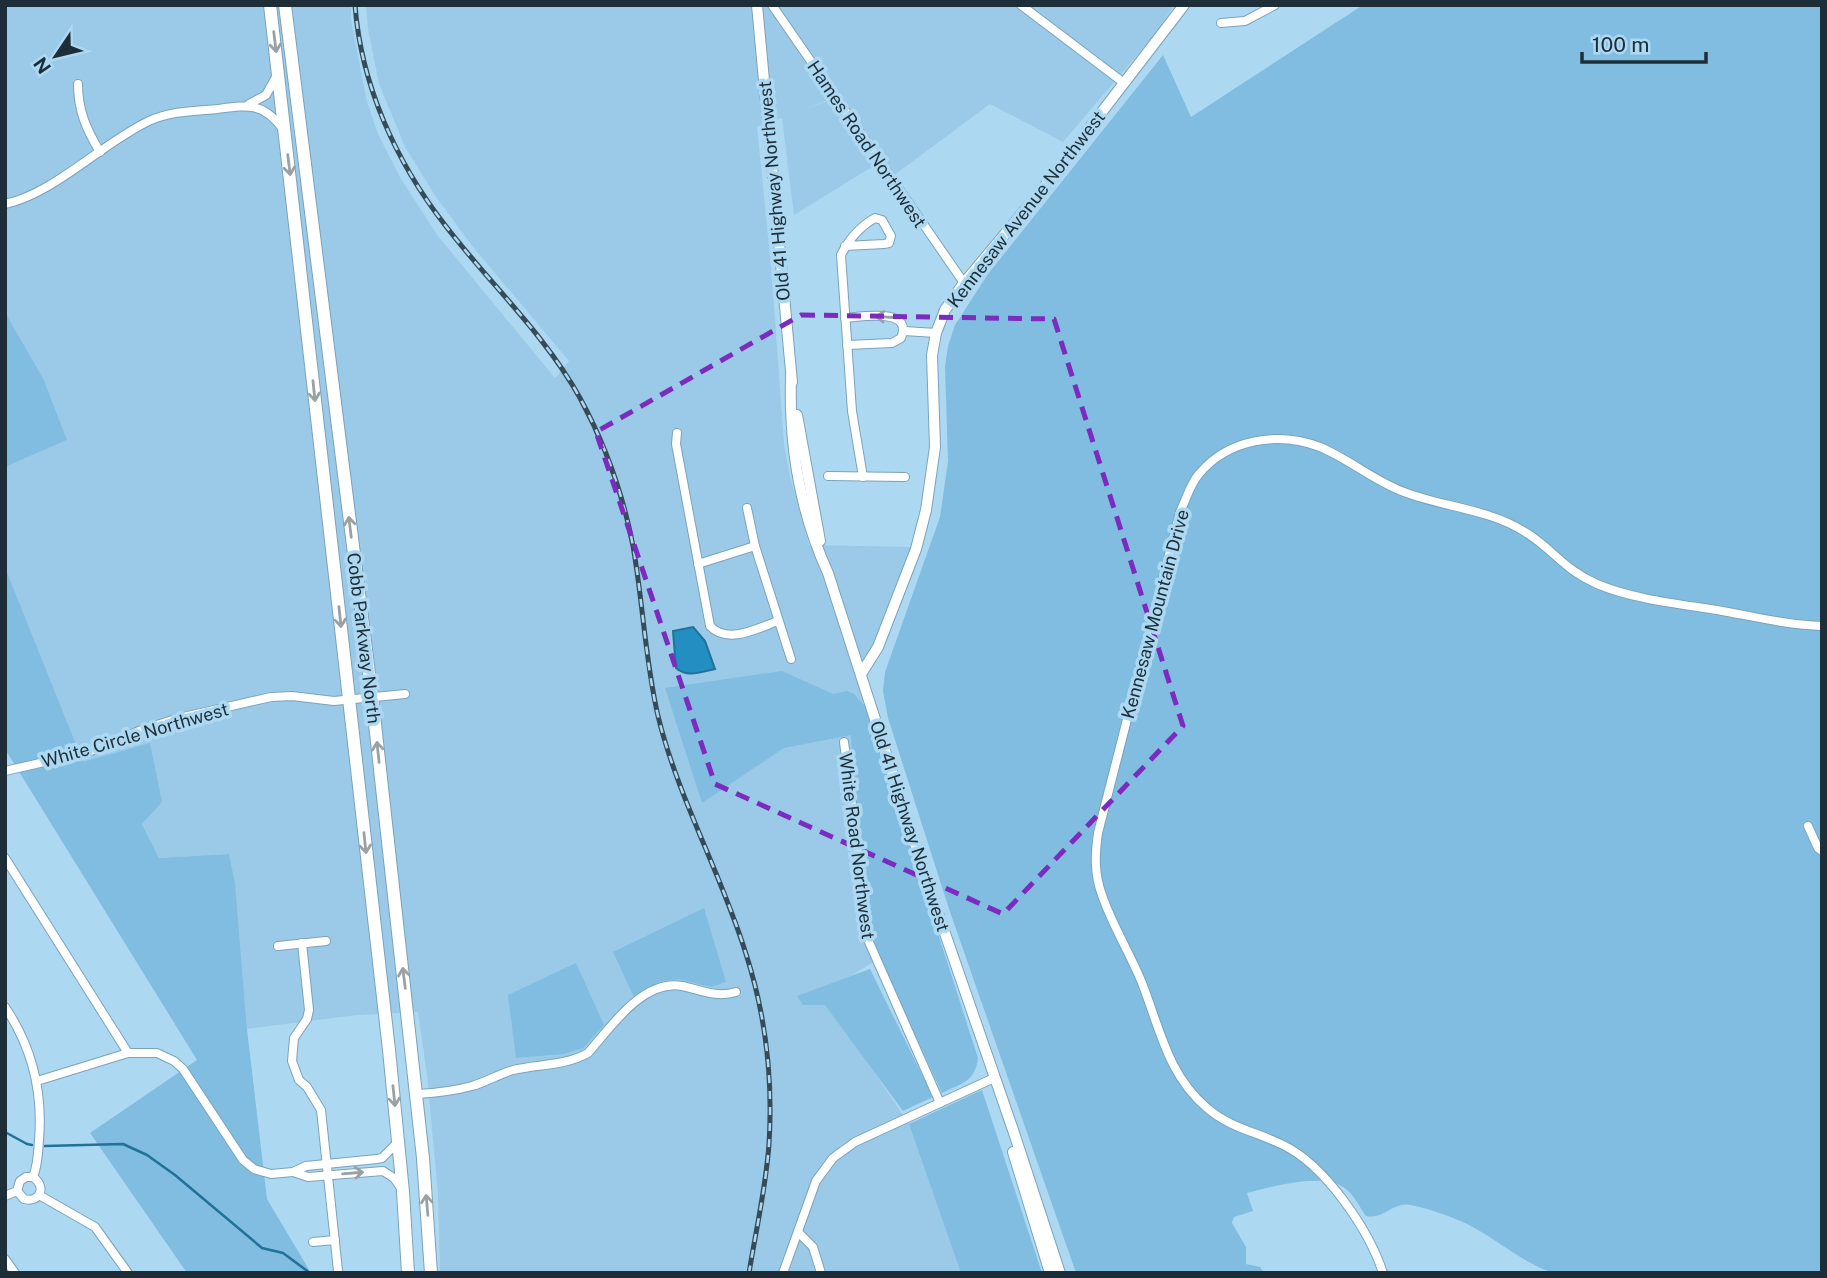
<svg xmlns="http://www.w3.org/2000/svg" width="1827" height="1278" font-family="'Public Sans',sans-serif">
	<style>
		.built { fill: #9acae8 }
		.green { fill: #81bde0 }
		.water { fill: #238ec1; stroke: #217198; stroke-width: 2 }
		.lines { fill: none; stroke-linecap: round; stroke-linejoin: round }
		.stream { stroke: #217198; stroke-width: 2.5 }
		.street-casing { stroke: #7aa3bb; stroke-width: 10 }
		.secondary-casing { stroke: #7aa3bb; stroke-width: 12 }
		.primary-casing { stroke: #7aa3bb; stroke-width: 14 }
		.street { stroke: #fff; stroke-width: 8 }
		.secondary { stroke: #fff; stroke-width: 10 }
		.primary { stroke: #fff; stroke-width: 12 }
		.rail-casing { stroke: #364b58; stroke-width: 5 }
		.rail { stroke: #add8f1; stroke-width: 2.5; stroke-dasharray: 8; stroke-linecap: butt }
		.oneway { stroke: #99a1a5 }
		.marked { fill: none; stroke: #7b2cbf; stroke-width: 5; stroke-dasharray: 14 9; stroke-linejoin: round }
		.labels { text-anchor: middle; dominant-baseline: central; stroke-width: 7; stroke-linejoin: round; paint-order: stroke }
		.street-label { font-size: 18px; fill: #1d2e38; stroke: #add8f1 }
	</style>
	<rect width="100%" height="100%" fill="#add8f1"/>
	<path class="built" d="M5,5H351V20L367,102L378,134L401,179L438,236L555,378L569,361L473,247L436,197L405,147L379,84L368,29L366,5H1174L1156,33L1063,142L990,104L893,176L839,96L802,110L831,100L875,165L794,215L782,118L757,127L771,264L784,444L790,476L809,545L912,547L867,674L849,786L878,959L822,994L909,1124L966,1273H440L438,1194L427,1075L418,1012L357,1015L247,1029L235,882L229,854L159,858L142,823L83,763L5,567V467L67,440L44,380L5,312Z"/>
	<g class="green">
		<path d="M1363,5H1822V1273H1553C1518,1261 1492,1234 1458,1220C1444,1214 1426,1208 1411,1205C1393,1201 1384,1220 1366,1216C1360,1208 1354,1195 1346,1189C1326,1171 1270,1187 1247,1193L1253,1211L1234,1217L1232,1223L1246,1247V1264L1260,1267L1264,1273H1076L949,909L888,718L883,691L885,672L940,517L948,461L945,367L948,346L955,325L988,274L1163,55L1191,117Z"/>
		<path d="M5,312L44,380L67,440L5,467Z"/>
		<path d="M5,567L83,762L150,743L162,802L142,824L159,858L229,854L235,882L247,1029L267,1199L311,1273H187L90,1133L197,1060L5,749Z"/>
		<path d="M782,671L833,694L847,691L854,694L865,706L978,1058C975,1082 962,1083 942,1093L880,960L869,924L854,784L851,735L784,748L702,803L665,688Z"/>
		<path d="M704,908L726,982L711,987L678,979L661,981L634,997L613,952Z"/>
		<path d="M576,963L604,1025L583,1048L564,1054L516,1058L508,995Z"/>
		<path d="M870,969L933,1097L903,1111L825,1005H803L797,996Z"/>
		<path d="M982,1090L1042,1273H961L909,1124Z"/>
	</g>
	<path class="water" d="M693,627L705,641L715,669C701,672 687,678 676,668L673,631Z"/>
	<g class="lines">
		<g class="stream">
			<path d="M5,1132L27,1144L32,1145"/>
			<path d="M45,1146L123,1144L147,1155L175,1175L262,1248L283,1253L310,1273"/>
		</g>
		<g class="street-casing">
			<g id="street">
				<path d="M772,5L964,283"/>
				<path d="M1021,5L1124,83"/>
				<path d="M1221,23L1245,21L1275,5"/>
				<path d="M78,84C78,110 86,129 100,152"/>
				<path d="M249,104L266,95L276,77"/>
				<path d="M5,204C55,193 102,143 149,121C170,111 195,111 217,109C248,105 263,102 283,129"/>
				<path d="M845,246L884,244L889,243L891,236L882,220L875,218C859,227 849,239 841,255L852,411L863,477"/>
				<path d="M845,318C861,317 914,307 901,338L892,343L847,345"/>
				<path d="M904,331L936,333"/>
				<path d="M677,433L676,444L710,626C728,645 758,628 778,621"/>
				<path d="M828,476L905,477"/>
				<path d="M747,508L755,546L791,659"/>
				<path d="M698,564L755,546"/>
				<path d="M844,742L857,845L865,933L940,1103"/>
				<path d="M5,771L88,752L144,729L179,718L271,697L292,696L334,701L405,694"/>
				<path d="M1808,826L1818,848L1822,851"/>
				<path d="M5,858L128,1053"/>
				<path d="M302,943L309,1010L307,1019L294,1038L292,1061L299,1080L307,1087L321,1110L338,1271"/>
				<path d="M278,946L326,941"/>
				<path d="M5,1007C32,1047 43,1092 39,1140C38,1153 38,1165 33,1177"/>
				<path d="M37,1081L128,1053H157L174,1061L183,1069L243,1160L254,1169L271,1174L293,1172L306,1166L377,1159L382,1158L398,1142"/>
				<path d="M417,1094C436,1093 454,1091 472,1086C486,1082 499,1074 513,1070C538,1064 565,1066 588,1053C611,1027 643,979 682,986C701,990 716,998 736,992"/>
				<path d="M293,1172L308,1177L383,1171L394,1178L401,1188"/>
				<path d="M17,1191L24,1199C40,1203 47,1187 33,1177"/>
				<path d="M17,1191L20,1181L26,1177H33"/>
				<path d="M39,1195L95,1227L128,1273"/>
				<path d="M5,1196L17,1191"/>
				<path d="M798,1232L813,1247L821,1273"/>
				<path d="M313,1242L335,1240"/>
				<path d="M5,1259L15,1273"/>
				<path d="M783,1273L816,1181L833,1158L855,1142L994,1078"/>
				<path d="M1383,1273C1369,1230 1325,1165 1283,1145C1257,1132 1230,1128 1207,1108C1168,1075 1160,1029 1142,983C1130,953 1112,925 1102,895C1094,874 1095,854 1098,833L1180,512C1186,500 1190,484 1199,474C1228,439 1278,431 1320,447C1349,459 1374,481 1404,492C1443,507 1489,509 1525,532C1553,549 1564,570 1597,584C1632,599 1679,604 1717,610C1752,616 1786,625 1822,626"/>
			</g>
		</g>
		<g class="secondary-casing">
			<g id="secondary">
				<path d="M757,5L792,382"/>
				<path d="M791,377C789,444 800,512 828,573L929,887L1013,1130L1060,1273"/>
				<path d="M797,415L820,541"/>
				<path d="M861,674L878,647L916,549L926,510L935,447L932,355L936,333L945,310L964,283L1045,186L1184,5"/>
				<path d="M1013,1152L1050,1273"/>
			</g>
		</g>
		<g class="primary-casing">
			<g id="primary">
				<path d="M270,5L389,1050L403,1192L408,1273"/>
				<path d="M285,5L372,697L423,1158L431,1273"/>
			</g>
		</g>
		<use href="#street" class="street"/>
		<use href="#secondary" class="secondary"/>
		<use href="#primary" class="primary"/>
		<g class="rail-casing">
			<path id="rail" d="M355,5C361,85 396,162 445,225C489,283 544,333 580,398C605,444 623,494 633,546C643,602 645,660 658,716C678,798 721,873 746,954C766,1016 773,1080 769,1144C766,1187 756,1230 749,1273"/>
		</g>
		<use href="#rail" class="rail"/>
	</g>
	<defs><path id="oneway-shaft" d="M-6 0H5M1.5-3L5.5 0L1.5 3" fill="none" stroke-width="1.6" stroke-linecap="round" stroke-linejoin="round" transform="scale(1.75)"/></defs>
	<g class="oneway">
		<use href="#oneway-shaft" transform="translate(275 42) rotate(83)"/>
		<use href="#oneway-shaft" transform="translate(289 165) rotate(83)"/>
		<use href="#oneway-shaft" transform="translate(886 317) rotate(-176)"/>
		<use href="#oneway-shaft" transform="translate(314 391) rotate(84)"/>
		<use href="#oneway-shaft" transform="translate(350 527) rotate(-97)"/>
		<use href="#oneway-shaft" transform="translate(340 617) rotate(84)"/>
		<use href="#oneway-shaft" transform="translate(378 752) rotate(-96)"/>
		<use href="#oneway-shaft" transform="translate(365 843) rotate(84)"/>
		<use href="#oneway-shaft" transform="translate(404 978) rotate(-97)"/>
		<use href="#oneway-shaft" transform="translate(394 1096) rotate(84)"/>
		<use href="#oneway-shaft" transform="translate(353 1173) rotate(-5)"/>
		<use href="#oneway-shaft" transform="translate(427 1205) rotate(-95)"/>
	</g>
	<path class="marked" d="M801,315L1054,319L1183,726L1003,914L715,784L596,432Z"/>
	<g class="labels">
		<g class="street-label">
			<text transform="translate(867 144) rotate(56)">Hames Road Northwest</text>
			<text transform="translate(774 191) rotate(-95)">Old 41 Highway Northwest</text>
			<text transform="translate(1026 209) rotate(-52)">Kennesaw Avenue Northwest</text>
			<text transform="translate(1155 614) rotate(-75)">Kennesaw Mountain Drive</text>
			<text transform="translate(364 638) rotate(83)">Cobb Parkway North</text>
			<text transform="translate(135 735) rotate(-16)">White Circle Northwest</text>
			<text transform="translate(910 826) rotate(72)">Old 41 Highway Northwest</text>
			<text transform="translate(857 846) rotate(83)">White Road Northwest</text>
		</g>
	</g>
	<rect width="1827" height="1278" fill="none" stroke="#1d2e38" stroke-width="14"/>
	<g transform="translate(56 56) rotate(235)" stroke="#add8f1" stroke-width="5" paint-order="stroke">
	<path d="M0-5L12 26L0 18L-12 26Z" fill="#1d2e38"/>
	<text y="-10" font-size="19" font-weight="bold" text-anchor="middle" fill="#1d2e38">N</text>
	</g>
	<path d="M1582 52v10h124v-10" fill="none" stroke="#1d2e38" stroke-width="3.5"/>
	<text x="1592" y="52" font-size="21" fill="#1d2e38" stroke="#add8f1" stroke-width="5" paint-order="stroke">100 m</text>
</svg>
